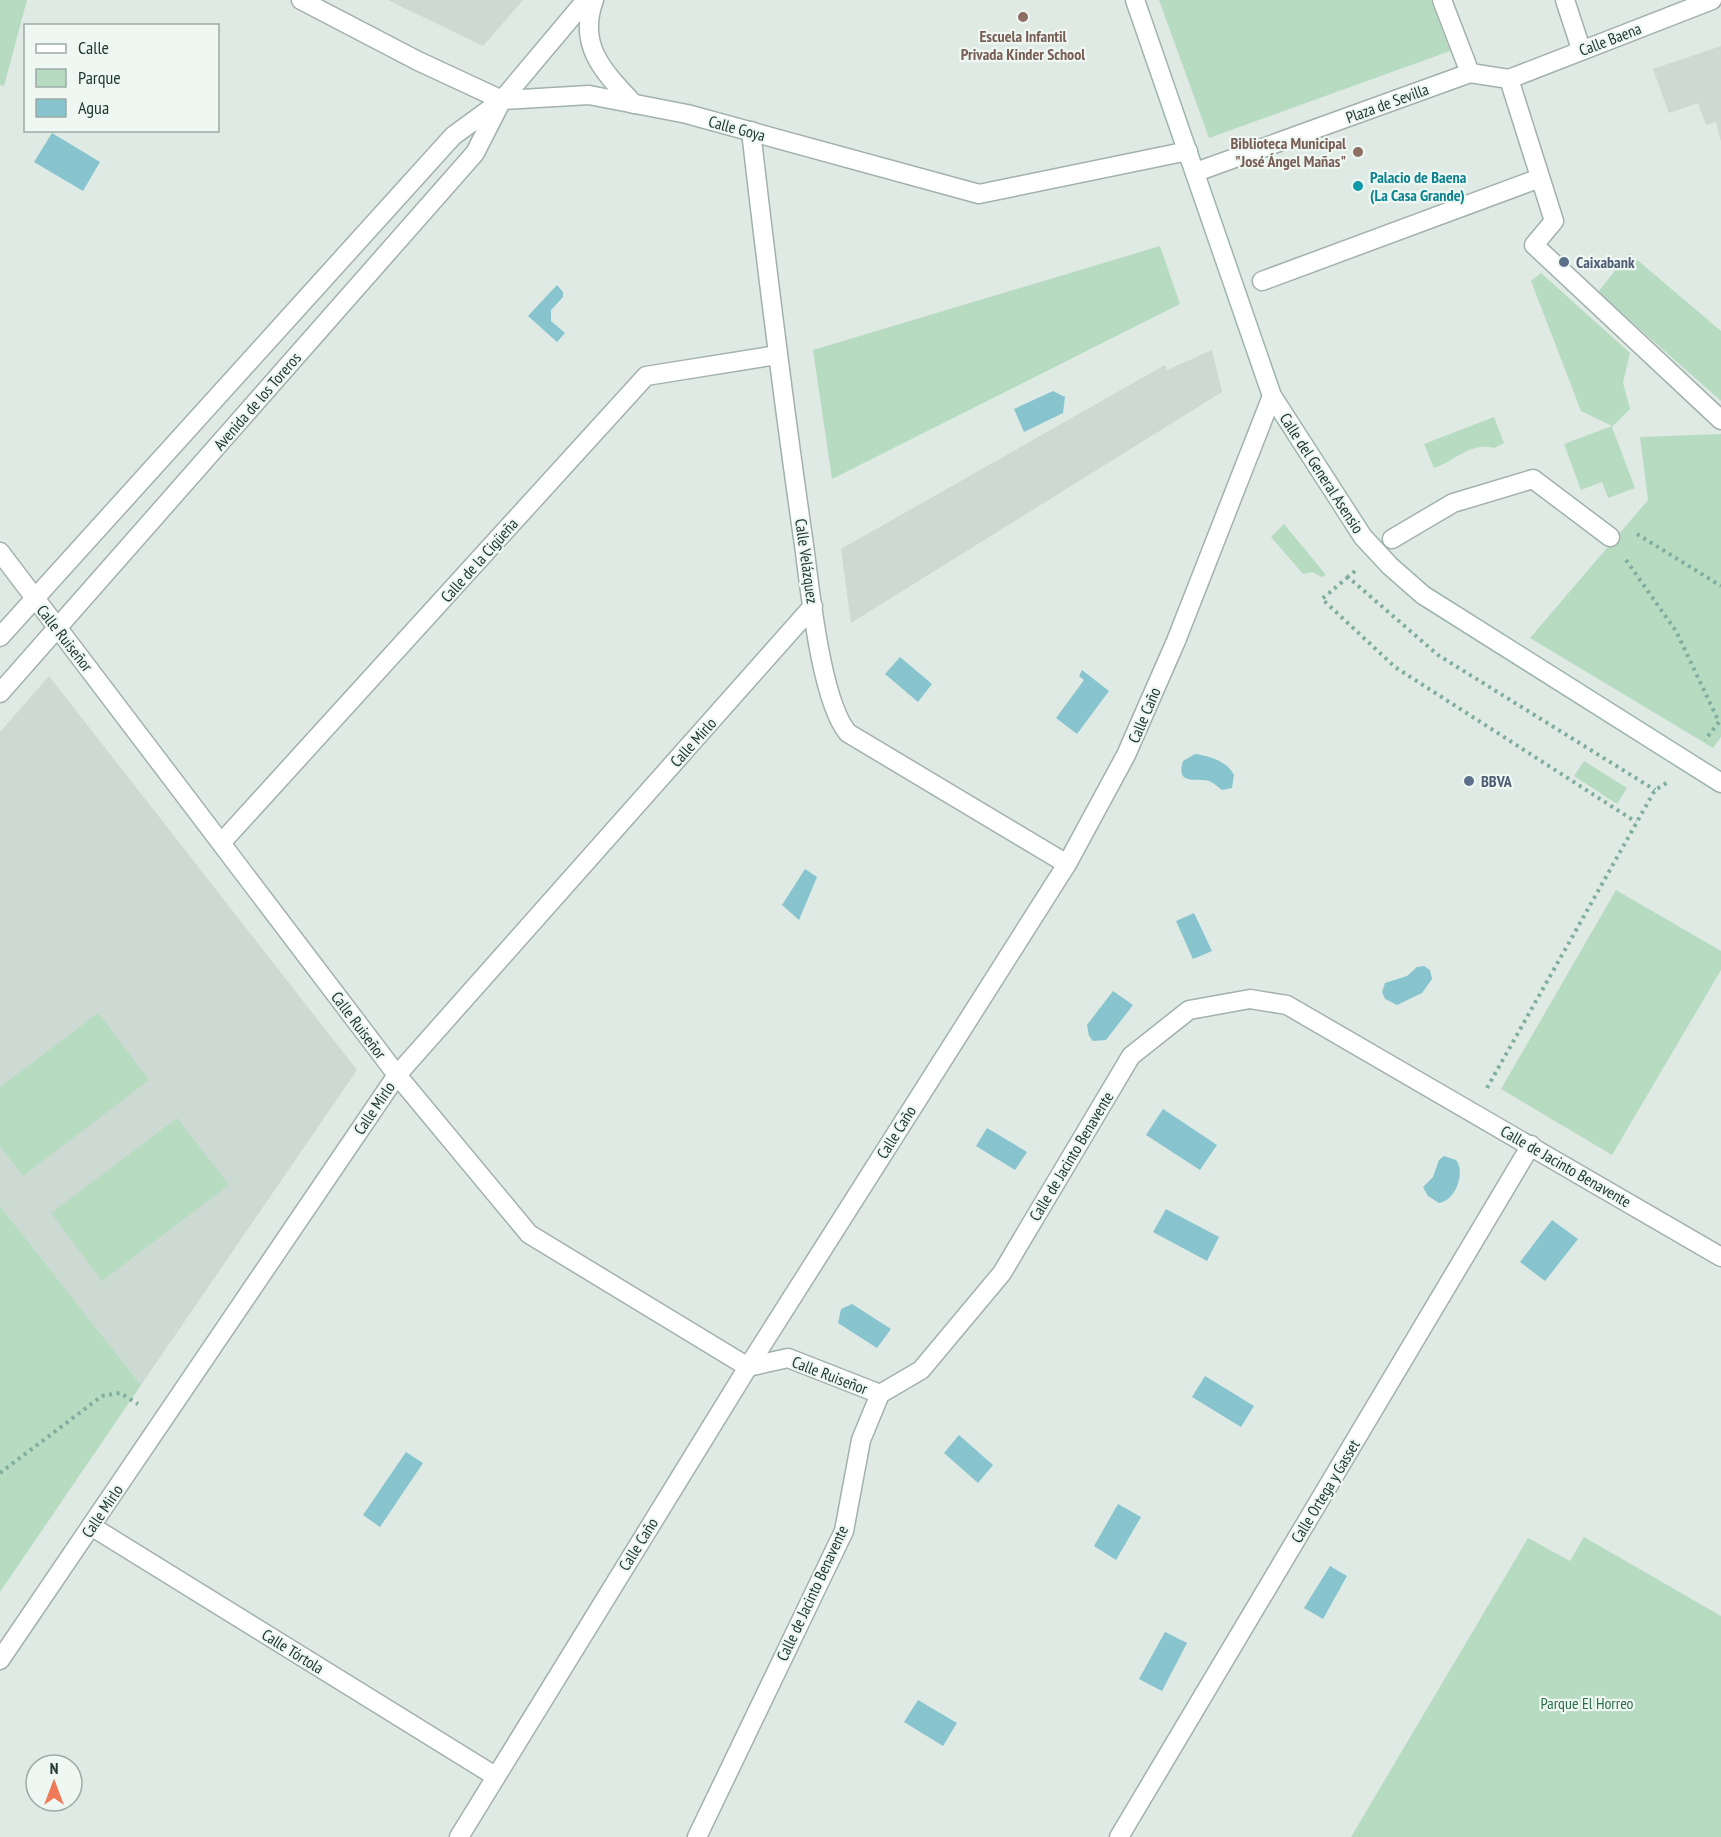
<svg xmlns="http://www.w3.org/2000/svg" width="1721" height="1837" font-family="'PT Sans Narrow',sans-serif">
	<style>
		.built { fill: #cdd9d3 }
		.green { fill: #b7dbc0 }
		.water { fill: #87c4ce }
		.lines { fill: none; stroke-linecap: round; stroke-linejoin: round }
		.pedestrian-casing { stroke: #a2b1ac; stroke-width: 21 }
		.minor-casing { stroke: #a2b1ac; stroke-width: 21 }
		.secondary-casing { stroke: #9eb5ac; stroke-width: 21 }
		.path { stroke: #7fad9e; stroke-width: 4; stroke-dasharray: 3 4.5; stroke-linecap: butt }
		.pedestrian { stroke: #fff; stroke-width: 18 }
		.minor { stroke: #fff; stroke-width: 18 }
		.secondary { stroke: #fff; stroke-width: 18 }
		.education-dot { fill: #8d6e63; stroke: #eff7f3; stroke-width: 2 }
		.culture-dot { fill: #0f9aa8; stroke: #eff7f3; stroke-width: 2 }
		.service-dot { fill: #5c6f8a; stroke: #eff7f3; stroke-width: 2 }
		.labels { text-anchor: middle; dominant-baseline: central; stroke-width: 4.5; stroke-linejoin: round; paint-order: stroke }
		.education-label { font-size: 16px; font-weight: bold; fill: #785e54; stroke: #eff7f3 }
		.street-label { font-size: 16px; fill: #203932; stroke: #eff7f3 }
		.culture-label { font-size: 16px; font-weight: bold; fill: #0d838f; stroke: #eff7f3; text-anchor: start }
		.service-label { font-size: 16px; font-weight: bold; fill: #4e5e75; stroke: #eff7f3; text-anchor: start }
		.park-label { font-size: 16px; fill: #2b6f45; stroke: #eff7f3 }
	</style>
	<rect width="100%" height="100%" fill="#dfeae5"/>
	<g class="built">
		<path d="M388,0H523L483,46Z"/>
		<path d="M1721,46V142L1716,122L1706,125L1698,103L1669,113L1653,69Z"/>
		<path d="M1212,350L1222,392L851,623L841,549L1165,365L1167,370Z"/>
		<path d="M49,676L357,1070L141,1385L0,1206V732Z"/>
	</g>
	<g class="green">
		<path d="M0,0H27L4,86L0,85Z"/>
		<path d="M1159,0H1431L1450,51L1209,138Z"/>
		<path d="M1160,246L1180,304L832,479L813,350Z"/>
		<path d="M1629,253L1721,331V401L1598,292Z"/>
		<path d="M1541,273L1630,353L1623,383L1630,409L1612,427L1635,488L1608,498L1602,482L1581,490L1564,444L1612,426L1581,411L1531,281Z"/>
		<path d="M1494,417L1504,443L1494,448C1469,442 1456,461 1434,468L1424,444Z"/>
		<path d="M1721,434V737L1713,748L1530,638L1648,500L1640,437Z"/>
		<path d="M1284,524L1326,575L1322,577L1312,572L1303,574L1271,537Z"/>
		<path d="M1584,761L1627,788L1617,804L1574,776Z"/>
		<path d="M1616,890L1721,951V970L1612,1155L1501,1089Z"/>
		<path d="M98,1013L149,1080L23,1176L0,1146V1087Z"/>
		<path d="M177,1118L229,1185L102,1281L51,1213Z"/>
		<path d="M0,1206L141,1385L0,1592Z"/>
		<path d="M1584,1537L1721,1616V1837H1351L1528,1538L1570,1561Z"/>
	</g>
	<g class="water">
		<path d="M52,133L100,162L83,191L34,162Z"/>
		<path d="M557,285L563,292V297L551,310V321L565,333L557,342L528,316Z"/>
		<path d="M1053,391L1065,397L1063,413L1024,432L1014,409Z"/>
		<path d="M900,657L932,684L918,702L885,674Z"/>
		<path d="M1082,670L1109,691L1077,734L1056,718L1084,680L1079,676Z"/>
		<path d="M1195,754C1209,756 1227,761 1234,775L1232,788L1222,790C1218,787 1214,783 1209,781C1197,778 1175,786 1183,761Z"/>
		<path d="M805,869L817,877L799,920L782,905Z"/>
		<path d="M1194,913L1212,951L1193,959L1176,921Z"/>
		<path d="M1424,966L1430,970L1432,979L1422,993L1397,1005L1385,999L1382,992L1385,983L1407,976L1417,967Z"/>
		<path d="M1113,991L1133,1005L1106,1040L1093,1041L1089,1036L1087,1025Z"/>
		<path d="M1163,1109L1217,1145L1200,1170L1146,1135Z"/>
		<path d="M987,1128L1027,1152L1015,1170L976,1146Z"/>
		<path d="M1444,1156L1456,1160C1466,1173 1455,1201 1439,1203L1428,1196L1423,1187L1433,1177L1439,1160Z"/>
		<path d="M1166,1209L1219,1237L1207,1261L1153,1232Z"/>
		<path d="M1552,1220L1578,1239L1545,1281L1520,1262Z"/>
		<path d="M852,1304L891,1329L877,1348L838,1323L841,1309Z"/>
		<path d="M1205,1376L1254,1406L1241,1427L1192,1397Z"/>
		<path d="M959,1435L993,1465L978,1483L944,1453Z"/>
		<path d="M406,1452L423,1463L380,1527L363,1515Z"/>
		<path d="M1118,1504L1141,1517L1116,1560L1094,1546Z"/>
		<path d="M1330,1566L1347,1576L1323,1619L1304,1608Z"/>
		<path d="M1165,1632L1187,1643L1162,1691L1139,1679Z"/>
		<path d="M918,1700L957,1723L943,1746L904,1722Z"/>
	</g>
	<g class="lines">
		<g class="pedestrian-casing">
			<g id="pedestrian">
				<path d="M1442,0L1470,73"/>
				<path d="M1565,0L1581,49"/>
				<path d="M1196,172L1470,73L1509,79L1554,221L1534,245L1721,420"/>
				<path d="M1262,281L1540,178"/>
				<path d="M1392,539L1453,503L1533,479L1610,537"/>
			</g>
		</g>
		<g class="minor-casing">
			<g id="minor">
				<path d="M301,0L418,61L502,100L589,95L687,114L979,194L1188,151"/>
				<path d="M594,0C577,46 604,72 634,104"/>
				<path d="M1509,79L1712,0"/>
				<path d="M751,131C767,270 784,407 804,545C810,589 821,702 848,733L1067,864"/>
				<path d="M0,552L397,1075L529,1234L748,1367L788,1358L880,1394"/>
				<path d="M0,637L453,136L498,103"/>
				<path d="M0,693L475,153L502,100L586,0"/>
				<path d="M222,842L646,376L777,355"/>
				<path d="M91,1526L495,1776"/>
				<path d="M0,1660L397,1075L813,606"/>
				<path d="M459,1837L748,1367L1067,864L1126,755L1176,641L1272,396"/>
				<path d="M697,1837L844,1531L861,1440L880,1394L921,1370L1002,1273L1131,1056L1189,1010L1250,999L1287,1005L1721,1257"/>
				<path d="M1119,1837L1531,1145"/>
			</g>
		</g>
		<g class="secondary-casing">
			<path id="secondary" d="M1135,0L1272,396L1363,537L1390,566L1423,595L1721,783"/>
		</g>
		<g class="path">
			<path d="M1637,534L1721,586"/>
			<path d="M1626,560L1676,631L1719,722L1705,740"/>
			<path d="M1355,571L1348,577L1438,655L1655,790"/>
			<path d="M1348,577L1322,599L1395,667L1636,822"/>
			<path d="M1487,1088L1655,790L1668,782"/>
			<path d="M0,1473L102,1396L120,1393L138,1404"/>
		</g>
		<use href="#pedestrian" class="pedestrian"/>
		<use href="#minor" class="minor"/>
		<use href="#secondary" class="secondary"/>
	</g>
	<g class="education-dot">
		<circle cx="1023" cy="17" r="6"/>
		<circle cx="1358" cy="152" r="6"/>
	</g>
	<circle class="culture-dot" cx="1358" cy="186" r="6"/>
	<g class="service-dot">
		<circle cx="1564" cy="262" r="6"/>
		<circle cx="1469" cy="781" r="6"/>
	</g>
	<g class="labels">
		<g class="education-label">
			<text x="1023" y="36">Escuela Infantil<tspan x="1023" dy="18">Privada Kinder School</tspan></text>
			<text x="1346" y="143" text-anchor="end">Biblioteca Municipal<tspan x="1346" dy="18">"José Ángel Mañas"</tspan></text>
		</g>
		<g class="street-label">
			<text transform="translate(1610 39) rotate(-21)">Calle Baena</text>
			<text transform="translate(1387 103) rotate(-20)">Plaza de Sevilla</text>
			<text transform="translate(737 128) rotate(15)">Calle Goya</text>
			<text transform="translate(257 401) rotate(-49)">Avenida de los Toreros</text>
			<text transform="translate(1322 473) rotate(57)">Calle del General Asensio</text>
			<text transform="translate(479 560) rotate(-48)">Calle de la Cigüeña</text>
			<text transform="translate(807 561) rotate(82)">Calle Velázquez</text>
			<text transform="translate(65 638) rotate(52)">Calle Ruiseñor</text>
			<text transform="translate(1144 715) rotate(-67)">Calle Caño</text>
			<text transform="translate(693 742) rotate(-48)">Calle Mirlo</text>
			<text transform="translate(359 1025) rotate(53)">Calle Ruiseñor</text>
			<text transform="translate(374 1108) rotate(-56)">Calle Mirlo</text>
			<text transform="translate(896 1132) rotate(-58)">Calle Caño</text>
			<text transform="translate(1071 1156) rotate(-59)">Calle de Jacinto Benavente</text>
			<text transform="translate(1566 1166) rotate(30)">Calle de Jacinto Benavente</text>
			<text transform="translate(830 1375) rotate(21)">Calle Ruiseñor</text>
			<text transform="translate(1325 1491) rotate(-59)">Calle Ortega y Gasset</text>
			<text transform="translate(102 1511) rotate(-56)">Calle Mirlo</text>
			<text transform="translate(638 1544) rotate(-58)">Calle Caño</text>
			<text transform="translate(812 1593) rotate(-65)">Calle de Jacinto Benavente</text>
			<text transform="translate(293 1651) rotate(32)">Calle Tórtola</text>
		</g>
		<g class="culture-label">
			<text x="1370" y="177">Palacio de Baena<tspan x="1370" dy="18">(La Casa Grande)</tspan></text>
		</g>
		<g class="service-label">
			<text x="1576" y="262">Caixabank</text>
			<text x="1481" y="781">BBVA</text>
		</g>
		<g class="park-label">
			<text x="1587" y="1703">Parque El Horreo</text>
		</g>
	</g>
	<rect x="24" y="24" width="195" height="108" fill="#eff7f3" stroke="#9caba6" stroke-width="1.5"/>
	<rect x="36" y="44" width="30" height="9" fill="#ffffff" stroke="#9caba6" stroke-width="1.5"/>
	<text x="78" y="54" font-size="18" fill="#203932">Calle</text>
	<rect x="36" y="69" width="30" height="18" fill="#b7dbc0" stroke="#9caba6" stroke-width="1.5"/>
	<text x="78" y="84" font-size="18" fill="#203932">Parque</text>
	<rect x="36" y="99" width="30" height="18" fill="#87c4ce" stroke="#9caba6" stroke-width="1.5"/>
	<text x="78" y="114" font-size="18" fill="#203932">Agua</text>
	<g transform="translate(54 1783)"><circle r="28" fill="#eff7f3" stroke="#9caba6" stroke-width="1.5"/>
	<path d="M0-4.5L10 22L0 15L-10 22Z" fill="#ef7a57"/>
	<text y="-9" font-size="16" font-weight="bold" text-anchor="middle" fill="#203932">N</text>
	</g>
</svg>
